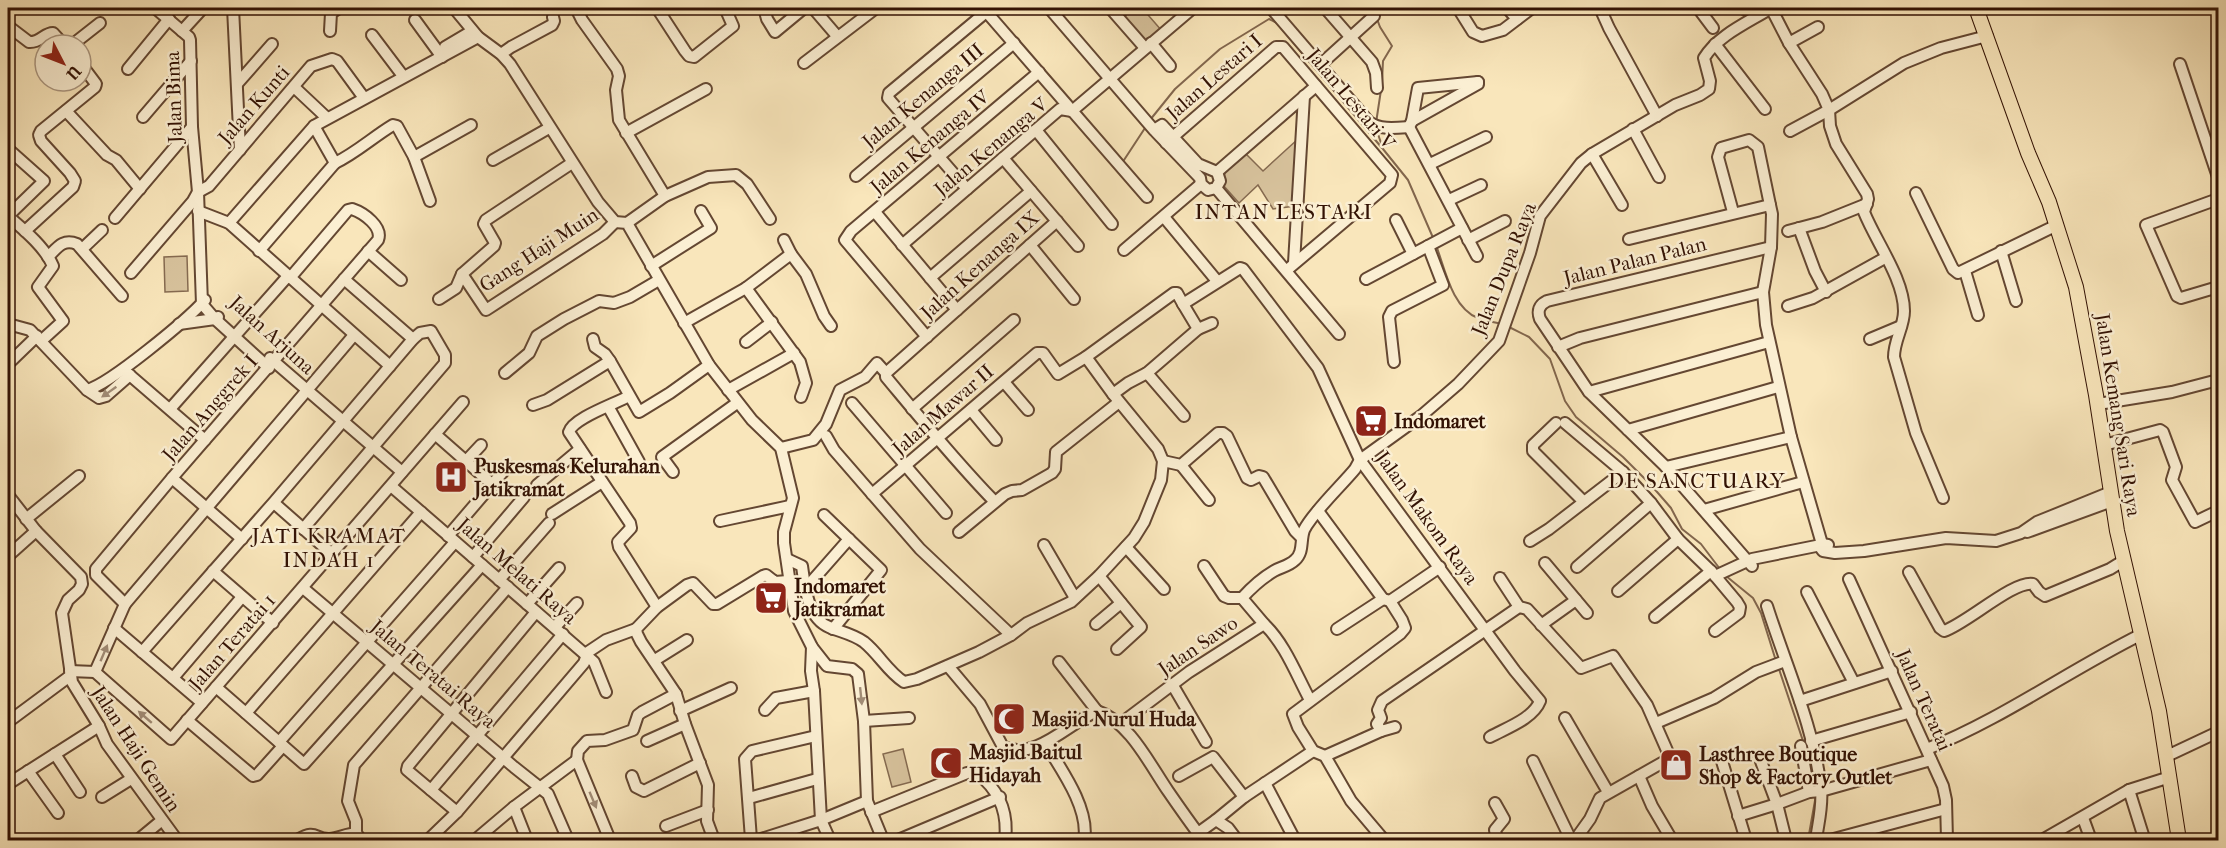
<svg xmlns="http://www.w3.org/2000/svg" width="2226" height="848" font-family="'IM FELL French Canon',serif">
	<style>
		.green { fill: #d7c29c; stroke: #856a50; stroke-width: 1.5 }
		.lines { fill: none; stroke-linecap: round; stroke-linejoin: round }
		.stream { stroke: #82664d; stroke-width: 2 }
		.minor-casing { stroke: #644732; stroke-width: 14 }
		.major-casing { stroke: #331204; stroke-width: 16 }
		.minor { stroke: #fbefd3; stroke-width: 10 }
		.major { stroke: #f9e6bb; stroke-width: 14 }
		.oneway { fill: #a18c76 }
		.labels { text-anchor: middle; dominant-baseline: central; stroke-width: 5; stroke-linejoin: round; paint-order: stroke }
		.street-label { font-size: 20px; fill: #331204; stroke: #fbefd3 }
		.poi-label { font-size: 20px; font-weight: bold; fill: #331204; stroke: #fbefd3; text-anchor: start }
		.neighbourhood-label { font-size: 21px; letter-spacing: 1.5px; fill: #331204; stroke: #fbefd3 }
	</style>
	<rect width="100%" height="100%" fill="#f9e6bb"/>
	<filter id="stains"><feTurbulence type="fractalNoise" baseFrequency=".00333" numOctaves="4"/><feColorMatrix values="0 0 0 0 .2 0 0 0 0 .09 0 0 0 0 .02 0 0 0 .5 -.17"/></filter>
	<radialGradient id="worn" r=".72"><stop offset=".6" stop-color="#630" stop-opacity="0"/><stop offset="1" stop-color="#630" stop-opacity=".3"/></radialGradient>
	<g class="green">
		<path d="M1134,8H1142L1162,31L1146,45L1123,18Z"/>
		<path d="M1298,139L1295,206L1273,209L1258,185L1239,203L1223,185L1225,172L1246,154L1263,171Z"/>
		<path d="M187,256L188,291L165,292L164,257Z"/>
		<path d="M903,749L911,782L892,787L883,754Z"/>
	</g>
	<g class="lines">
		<g class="stream">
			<path d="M1377,19L1380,27L1392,46L1383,61L1382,82"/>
			<path d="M1150,120L1175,89L1220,49L1269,19L1277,23L1382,148"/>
			<path d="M1376,123L1381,90"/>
			<path d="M1377,131L1383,149L1408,180L1434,240"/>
			<path d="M1124,160L1145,128"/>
			<path d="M1436,245C1445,269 1452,308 1478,318C1485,321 1494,322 1501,324"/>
			<path d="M1507,326L1529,337L1550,359L1565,401L1576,417L1623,457L1651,485L1671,508L1682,529L1701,544L1720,569"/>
			<path d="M1726,576L1753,598L1761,613L1776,661"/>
			<path d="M1778,666L1804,744"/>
			<path d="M1808,758L1814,778"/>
			<path d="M1808,840L1816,795"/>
		</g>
		<g class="minor-casing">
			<g id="minor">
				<path d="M155,8L189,37L190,40L192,127L198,192L202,304L215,319L269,368"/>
				<path d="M233,8L240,150"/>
				<path d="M454,8L478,37L501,54L510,64L598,202L615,222L627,223L709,365L752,420L781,448L793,498L784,532V543L794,611L812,647L827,666L852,669L858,674L864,721L867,801L883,840"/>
				<path d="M576,8L582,20L617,69L619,76L616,90L619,120L665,196"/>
				<path d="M657,8L685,51L689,56L694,57L733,26L725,8"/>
				<path d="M764,8L767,19L775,32L804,8"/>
				<path d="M813,8L837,36"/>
				<path d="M983,8L1147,197"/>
				<path d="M1049,8L1154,130L1200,178L1201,184L1208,190L1216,188L1220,181L1217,172L1198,164L1162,125L1154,130"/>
				<path d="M1110,8L1145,48"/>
				<path d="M1271,8L1369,122C1379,130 1396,128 1409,127"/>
				<path d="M1325,8L1372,62L1376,73L1377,88"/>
				<path d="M1458,8L1473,32L1482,36L1503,30L1532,8"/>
				<path d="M1507,8L1517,19"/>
				<path d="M1600,8L1609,28L1657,116"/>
				<path d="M1698,8L1713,28"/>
				<path d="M1743,8L1744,9"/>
				<path d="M1771,8L1789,43L1822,94L1829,110L1830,126L1836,144L1867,194L1868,199L1864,212C1876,242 1904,279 1904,311C1904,327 1894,340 1894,357L1916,433L1943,498"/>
				<path d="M415,20L442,57"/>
				<path d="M8,26L29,42C40,43 44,33 53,33L64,45"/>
				<path d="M182,31L203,8"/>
				<path d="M330,31L331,13L339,8"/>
				<path d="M372,35L403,76"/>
				<path d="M1151,43L1170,66"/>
				<path d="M1789,43L1818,27"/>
				<path d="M1715,44L1765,109"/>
				<path d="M72,45L100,23"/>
				<path d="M445,47L472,31"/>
				<path d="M501,54L511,47L552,25L554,21L553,17"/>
				<path d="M804,63L876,8"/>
				<path d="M2180,64L2218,177"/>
				<path d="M1320,65L1374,16"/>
				<path d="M128,69L169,19"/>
				<path d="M237,84L272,44"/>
				<path d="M294,87L327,118"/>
				<path d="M66,111L107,155L116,160L140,189"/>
				<path d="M1072,111L1193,8"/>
				<path d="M143,117L191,61"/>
				<path d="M1412,121L1478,84V82"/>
				<path d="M1409,127L1477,256"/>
				<path d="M1409,127L1412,121L1418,88L1478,82"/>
				<path d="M1633,129L1659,177"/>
				<path d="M1036,130L1112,224"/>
				<path d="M1790,131L1829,110L1904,63L1941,48L1987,36"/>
				<path d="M626,133L706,89"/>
				<path d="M1166,143L1276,47H1283L1392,175L1390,183L1287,270"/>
				<path d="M8,149L44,181L8,216"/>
				<path d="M1592,154L1622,205"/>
				<path d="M414,157L471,125"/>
				<path d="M1003,158L1078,246"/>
				<path d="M493,160L549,128"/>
				<path d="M335,163C356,153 373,137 393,125L397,126L414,157L430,201"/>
				<path d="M1430,164L1486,137"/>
				<path d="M1217,172L1316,86"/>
				<path d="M856,176L1014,43"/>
				<path d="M1216,188L1339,334"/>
				<path d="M967,189L888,98L889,93L991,8"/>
				<path d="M1916,193L1953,269L1958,273L2057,225"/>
				<path d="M2218,199L2146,225L2177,296L2181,298L2218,287"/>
				<path d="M1449,200L1481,185"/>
				<path d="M198,211L229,223L390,366"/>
				<path d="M875,212L957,310"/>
				<path d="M1733,212L1718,157L1721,148L1749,140L1758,147L1770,205"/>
				<path d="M8,216C23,229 45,247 53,266L38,287L63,321L41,341"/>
				<path d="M1164,217L1217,281"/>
				<path d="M115,218L192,127"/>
				<path d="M1396,220L1413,254"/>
				<path d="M229,223L314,126L478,37"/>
				<path d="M627,223L665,196L708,177L736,175L747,184L770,219"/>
				<path d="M1799,228L1815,271L1826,292"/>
				<path d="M25,231L73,187L75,181L70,173L41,141L39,135L41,131L95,87L96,84L81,64"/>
				<path d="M1788,231L1822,222L1867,204"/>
				<path d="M1629,239L1770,205L1772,214L1771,247L1763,292L1766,325L1791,437L1822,544"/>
				<path d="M784,240L791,254"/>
				<path d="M1468,240L1505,221"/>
				<path d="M902,245L1060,109L1072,111"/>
				<path d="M1030,245L1074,299"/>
				<path d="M82,249L102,230"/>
				<path d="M1124,250L1201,184"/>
				<path d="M259,251L335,163L314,126"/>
				<path d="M368,251L401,280"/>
				<path d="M2001,251L2016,301"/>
				<path d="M48,257C57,248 63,238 77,244L122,296"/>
				<path d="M1294,263L1304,96"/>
				<path d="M651,266L711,228L701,211"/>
				<path d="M1965,271L1978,315"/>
				<path d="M131,273L193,201L198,192L209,186L311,66L332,59L337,61L364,98"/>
				<path d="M462,274L486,310L603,234L615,222"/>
				<path d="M290,278L348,210L352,209C364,213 383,227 378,240L172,478L96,569V575L125,604L95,672L171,739L463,402"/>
				<path d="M930,278L1031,191"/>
				<path d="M344,279L413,339"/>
				<path d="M1366,279L1462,228"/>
				<path d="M746,288L800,362L806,383L801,397"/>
				<path d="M439,299L456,288L462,274L494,246L495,243L484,224L486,220L572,163"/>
				<path d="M1788,306L1813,298L1885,258"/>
				<path d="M684,323L746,288L791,254L806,274L824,316L831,326"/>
				<path d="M8,324L30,330L87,390L99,398L106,396L130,375"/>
				<path d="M179,324L215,319L218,317"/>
				<path d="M1198,329L1212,323"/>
				<path d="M927,337L845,240L851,231L1039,72"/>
				<path d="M593,339L595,347L605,354L610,361"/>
				<path d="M1870,339L1901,326"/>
				<path d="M746,342L772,322"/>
				<path d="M1558,347L1580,338L1763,292"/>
				<path d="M270,358L402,472"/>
				<path d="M1394,362L1389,317L1392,311L1443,285L1428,246"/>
				<path d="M8,364L37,336"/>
				<path d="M125,371L205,440"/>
				<path d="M505,373L529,353L537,336L564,319L599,301L614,303L630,297L659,280"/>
				<path d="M886,373L1057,221"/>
				<path d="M1147,373L1184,416"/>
				<path d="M1004,382L1028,410"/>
				<path d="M87,390C110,384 187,320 205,300"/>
				<path d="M728,390L794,353"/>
				<path d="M1589,392L1769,342"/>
				<path d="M1113,394L1128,383L1147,373L1198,329L1183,304L1240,268L1243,269L1318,368L1360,460L1515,671L1540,701C1533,719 1506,728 1490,737"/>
				<path d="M629,396C615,404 573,418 569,432L630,523L631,528L618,542L619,547L657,607"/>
				<path d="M852,403L946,513"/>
				<path d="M2098,404L2172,392L2218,380"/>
				<path d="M533,405L547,400L610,361L639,412L670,393L709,365"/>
				<path d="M609,408L639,462"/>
				<path d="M170,409L288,276"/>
				<path d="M912,409L1014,320"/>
				<path d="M971,410L996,440"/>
				<path d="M1556,423L1533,445V451L1584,502"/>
				<path d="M1565,423L1623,472L1651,503L1678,539L1711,571L1737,602L1740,607L1739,613L1715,631"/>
				<path d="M1628,430L1778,387"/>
				<path d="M435,434L493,485"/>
				<path d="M826,436L834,450L920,549L1011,635"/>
				<path d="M2104,445L2160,430L2163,432L2176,467L2172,480L2195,522L2218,511"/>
				<path d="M781,448L813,440L826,424L840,390L865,377L877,363L886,373V377C921,419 956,462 994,501"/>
				<path d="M466,461L481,445"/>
				<path d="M1163,461L1181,465L1218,433H1223L1227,436L1247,478L1251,480L1259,476L1263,477L1295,531L1302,538"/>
				<path d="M1181,465L1209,500"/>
				<path d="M1666,467L1791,437"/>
				<path d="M673,472L662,457L737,403"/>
				<path d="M172,478L242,539"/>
				<path d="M537,485L580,449"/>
				<path d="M391,486L594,662L606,692"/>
				<path d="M872,494L1037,353H1043L1058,374L1086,357L1174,293H1177L1183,304"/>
				<path d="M8,495L36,531L81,577L82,584L79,590L68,600L62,613L72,682L99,726L107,744L177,840"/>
				<path d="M274,503L332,554"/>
				<path d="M1704,510L1803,482"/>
				<path d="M1318,511L1383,599L1390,601"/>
				<path d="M552,514L602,482"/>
				<path d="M824,515L881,570L833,629"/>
				<path d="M26,519L79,476"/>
				<path d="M720,521L790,506"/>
				<path d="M959,532L1005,494L1012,491L1022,490L1052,473L1055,469L1056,452L1119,402"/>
				<path d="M2027,532L2112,501"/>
				<path d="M448,536L508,466"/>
				<path d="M1530,541L1549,529L1623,472"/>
				<path d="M1044,545L1075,598"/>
				<path d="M1126,547L1164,589"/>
				<path d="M1826,551L1828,545L1822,544L1820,547L1823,551L1835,553L1864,551L1946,538L1996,541L2021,533L2037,522L2111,492"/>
				<path d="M8,556L36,531"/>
				<path d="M473,557L524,497"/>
				<path d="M787,559L802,566C805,586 807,618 829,627C841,632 853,634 864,642C879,654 888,672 904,682L917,679L979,652L1011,635L1027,623L1071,602L1099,576L1134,538L1144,522L1161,480L1163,461L1158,449L1113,394L1086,357"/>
				<path d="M1545,563L1587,613"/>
				<path d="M1204,566L1224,596L1229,598H1242"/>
				<path d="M1752,566L1666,467L1589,392L1540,319C1537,311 1539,305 1547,301L1771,247"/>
				<path d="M1577,567L1651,503"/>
				<path d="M213,571L273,623"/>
				<path d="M1909,572L1940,628L1944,631C1966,624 2014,580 2033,584L2039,592L2045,596L2110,569L2123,561"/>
				<path d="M1099,576L1141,627L1117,649"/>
				<path d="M1715,576L1752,559L1821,545"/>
				<path d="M1500,578L1519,607"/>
				<path d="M1849,579L1943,786L1946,800L1947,840"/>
				<path d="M499,580L549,523"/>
				<path d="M303,588L514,767L548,794L568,840"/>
				<path d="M805,589L849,539"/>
				<path d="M1618,591L1678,539"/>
				<path d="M1807,592L1854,683"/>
				<path d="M1390,601L1440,567"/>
				<path d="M125,604L354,335"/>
				<path d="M527,604L559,568"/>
				<path d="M1767,606C1786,666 1814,727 1821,789C1823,806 1818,824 1816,840"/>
				<path d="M536,612L408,766L407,770L457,812L584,663L587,655"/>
				<path d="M1655,617L1711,571"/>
				<path d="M1096,624L1121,603"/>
				<path d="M1264,624C1285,644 1296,674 1310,700"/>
				<path d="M1541,625L1576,600"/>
				<path d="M555,627L577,603"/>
				<path d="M114,628L202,703"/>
				<path d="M1337,629L1383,599"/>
				<path d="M812,647L811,671L814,691L821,820L830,840"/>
				<path d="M142,652L274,502L413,339L420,333L431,331L445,355V363L303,529"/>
				<path d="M585,654L606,640L636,629"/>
				<path d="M655,660L687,640"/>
				<path d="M1059,662L1097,711"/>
				<path d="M948,666L980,704L1003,747C1036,761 1069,723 1097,711C1129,721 1150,765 1168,791C1179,807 1191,824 1203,840"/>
				<path d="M70,671L95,672"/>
				<path d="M173,678L242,597"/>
				<path d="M1172,684L1206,742"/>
				<path d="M216,687L304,764L482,565"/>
				<path d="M1800,701L1892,671"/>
				<path d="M765,710L776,698L814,691"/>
				<path d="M680,711L731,688"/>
				<path d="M246,713L421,512"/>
				<path d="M1565,718L1608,792"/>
				<path d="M187,720L253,776L257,775L283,746"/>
				<path d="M864,721L909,718"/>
				<path d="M8,722L70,676"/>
				<path d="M1656,723L1714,698L1756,672L1785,661"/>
				<path d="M1120,724L1189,672L1264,624L1242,598C1251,588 1262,578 1274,571C1281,567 1289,566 1295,560C1304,552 1300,541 1304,530C1313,512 1341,486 1355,469L1360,460L1421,416L1458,384L1499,341L1530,253L1540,216L1581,163L1592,154L1675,105L1700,95L1709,89L1710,81L1704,58C1718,35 1749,22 1771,8"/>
				<path d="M1381,731L1395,727"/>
				<path d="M816,736L752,751L745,759L751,839L758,840L821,820L867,801"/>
				<path d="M647,741L685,724"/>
				<path d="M1811,741L1911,712"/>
				<path d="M279,742L455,542"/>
				<path d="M1045,743C1061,769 1090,809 1084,840"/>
				<path d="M1801,746L1809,792"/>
				<path d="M1927,749C2002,719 2068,671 2140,635"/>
				<path d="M55,754L80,792"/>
				<path d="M1325,756L1381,731L1377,724L1381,718L1378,710L1382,701L1519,607L1527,609L1581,668L1613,656L1647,705L1669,755L1667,760L1600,798L1590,819L1575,840"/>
				<path d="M1759,756L1777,804L1786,840"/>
				<path d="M2167,756L2218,732"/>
				<path d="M1721,758L1746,840"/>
				<path d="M577,760L578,751L587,741L605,740L633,730L638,715L642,712L676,694"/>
				<path d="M577,760L610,840"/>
				<path d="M1533,761L1571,840"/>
				<path d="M28,771L58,813"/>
				<path d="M632,776L636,787L644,791L700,763"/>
				<path d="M1179,776L1213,757L1244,797"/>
				<path d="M1639,776L1652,806L1672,840"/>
				<path d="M1265,783L1295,840"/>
				<path d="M8,784L99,726"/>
				<path d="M431,790L563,634"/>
				<path d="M2129,790L2144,838"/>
				<path d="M102,797L131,779"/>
				<path d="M749,798L817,779"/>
				<path d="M1495,803L1504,819L1495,830L1497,840"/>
				<path d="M514,807L527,840"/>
				<path d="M871,812L967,773C975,771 979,773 984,779C1002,796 1008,816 1005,840"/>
				<path d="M1738,816L1777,804L1809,792L1821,791L1931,760"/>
				<path d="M2083,818L2091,840"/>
				<path d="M1216,820L1244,797L1313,751"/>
				<path d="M666,826L708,810"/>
				<path d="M1198,833L1216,820L1228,828L1237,840"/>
				<path d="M138,840L161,821"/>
				<path d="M229,840H230"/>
				<path d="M297,840C318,828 313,840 330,839C338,838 347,834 356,833"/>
				<path d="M361,840L356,833V821L348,801L354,765L508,587"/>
				<path d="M428,840L457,812"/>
				<path d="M475,840L514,807L577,760"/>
				<path d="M714,840L707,821L708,785L685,724L676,694L641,642L637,634L636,629L657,607L687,585L693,583L713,604H717L763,576L766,575L775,582L788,581"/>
				<path d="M898,840L1000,797"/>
				<path d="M1384,840L1351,801L1325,756L1313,751L1298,727L1293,714L1400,634L1405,628L1402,620L1390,601"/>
				<path d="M1830,840L1946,809"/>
				<path d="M2042,840L2129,790L2170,777"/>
			</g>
		</g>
		<g class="major-casing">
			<path id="major" d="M1976,8L2028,153L2049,202L2076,287L2096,395L2117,531L2159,711L2179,840"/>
		</g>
		<use href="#minor" class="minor"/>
		<use href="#major" class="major"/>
	</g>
	<defs><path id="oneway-solid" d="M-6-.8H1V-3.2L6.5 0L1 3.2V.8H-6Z" transform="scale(1.5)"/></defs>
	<g class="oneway">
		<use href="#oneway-solid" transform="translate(109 392) rotate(145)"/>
		<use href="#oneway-solid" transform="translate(104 653) rotate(-67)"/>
		<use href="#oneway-solid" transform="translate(861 696) rotate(84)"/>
		<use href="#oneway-solid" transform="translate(145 717) rotate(-139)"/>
		<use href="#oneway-solid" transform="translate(593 800) rotate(67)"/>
	</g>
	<defs>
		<g id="supermarket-square" transform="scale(1.725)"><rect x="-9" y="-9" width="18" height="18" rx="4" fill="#8f2418" stroke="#fbefd3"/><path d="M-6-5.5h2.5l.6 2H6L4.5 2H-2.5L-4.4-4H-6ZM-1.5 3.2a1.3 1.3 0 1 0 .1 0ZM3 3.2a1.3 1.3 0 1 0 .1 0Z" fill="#fff"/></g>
		<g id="hospital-square" transform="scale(1.725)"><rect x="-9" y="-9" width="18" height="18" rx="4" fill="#8f2418" stroke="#fbefd3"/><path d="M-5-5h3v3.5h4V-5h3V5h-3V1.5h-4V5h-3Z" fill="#fff"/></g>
		<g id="mosque-square" transform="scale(1.725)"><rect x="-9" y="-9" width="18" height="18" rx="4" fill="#8f2418" stroke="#fbefd3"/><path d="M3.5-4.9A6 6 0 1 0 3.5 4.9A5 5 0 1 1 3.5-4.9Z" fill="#fff"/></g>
		<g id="shop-square" transform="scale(1.725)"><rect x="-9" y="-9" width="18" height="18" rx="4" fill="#8f2418" stroke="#fbefd3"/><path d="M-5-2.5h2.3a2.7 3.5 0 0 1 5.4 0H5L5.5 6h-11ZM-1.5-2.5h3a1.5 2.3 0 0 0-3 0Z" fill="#fff"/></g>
	</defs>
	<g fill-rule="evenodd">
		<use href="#supermarket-square" x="1371" y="421"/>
		<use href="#hospital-square" x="451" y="477"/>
		<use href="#supermarket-square" x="771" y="598"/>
		<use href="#mosque-square" x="1009" y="719"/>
		<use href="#mosque-square" x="946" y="763"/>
		<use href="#shop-square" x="1676" y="765"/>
	</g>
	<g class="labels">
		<g class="street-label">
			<text transform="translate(1214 77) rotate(-41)">Jalan Lestari I</text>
			<text transform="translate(923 96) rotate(-40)">Jalan Kenanga III</text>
			<text transform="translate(174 97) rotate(-92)">Jalan Bima</text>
			<text transform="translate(1351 99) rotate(50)">Jalan Lestari V</text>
			<text transform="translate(254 105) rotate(-49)">Jalan Kunti</text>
			<text transform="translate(930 142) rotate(-40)">Jalan Kenanga IV</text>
			<text transform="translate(991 147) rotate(-40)">Jalan Kenanga V</text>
			<text transform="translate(539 250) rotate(-33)">Gang Haji Muin</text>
			<text transform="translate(1635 261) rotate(-14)">Jalan Palan Palan</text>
			<text transform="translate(980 265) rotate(-42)">Jalan Kenanga IX</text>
			<text transform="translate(1504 269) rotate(-68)">Jalan Dupa Raya</text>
			<text transform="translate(272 335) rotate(42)">Jalan Arjuna</text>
			<text transform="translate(210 408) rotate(-49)">Jalan Anggrek I</text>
			<text transform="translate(943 410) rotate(-41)">Jalan Mawar II</text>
			<text transform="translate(2118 415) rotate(81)">Jalan Kemang Sari Raya</text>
			<text transform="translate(1427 518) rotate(54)">Jalan Makom Raya</text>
			<text transform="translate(517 571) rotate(41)">Jalan Melati Raya</text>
			<text transform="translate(232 642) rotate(-49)">Jalan Teratai 1</text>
			<text transform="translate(1198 646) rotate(-34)">Jalan Sawo</text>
			<text transform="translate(433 674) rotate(40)">Jalan Teratai Raya</text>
			<text transform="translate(1924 700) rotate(66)">Jalan Teratai</text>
			<text transform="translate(136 749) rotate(57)">Jalan Haji Gemin</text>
		</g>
		<g class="poi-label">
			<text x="1394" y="421">Indomaret</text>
			<text x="474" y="466">Puskesmas Kelurahan<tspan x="474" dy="23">Jatikramat</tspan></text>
			<text x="794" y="586">Indomaret<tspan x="794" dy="23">Jatikramat</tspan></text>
			<text x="1032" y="719">Masjid Nurul Huda</text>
			<text x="969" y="752">Masjid Baitul<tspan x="969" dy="23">Hidayah</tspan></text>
			<text x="1699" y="754">Lasthree Boutique<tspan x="1699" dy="23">Shop &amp; Factory Outlet</tspan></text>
		</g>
		<g class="neighbourhood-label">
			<text x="1284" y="212">INTAN LESTARI</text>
			<text x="1697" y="481">DE SANCTUARY</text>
			<text x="329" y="536">JATI KRAMAT<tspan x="329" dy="24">INDAH 1</tspan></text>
		</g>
	</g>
	<rect width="2226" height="848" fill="none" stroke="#f9e6bb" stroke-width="30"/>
	<rect x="9" y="9" width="2208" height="830" fill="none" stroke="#331204" stroke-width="3"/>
	<rect x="15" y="15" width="2196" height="818" fill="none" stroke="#331204" stroke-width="1.5"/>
	<g transform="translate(63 63) rotate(132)"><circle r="28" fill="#fbefd3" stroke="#ab9780" stroke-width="1.5"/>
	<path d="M0-4.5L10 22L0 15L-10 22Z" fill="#8f2418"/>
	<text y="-9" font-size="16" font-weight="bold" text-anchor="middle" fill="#331204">U</text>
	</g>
	<rect width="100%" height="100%" filter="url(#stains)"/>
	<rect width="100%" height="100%" fill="url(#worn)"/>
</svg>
